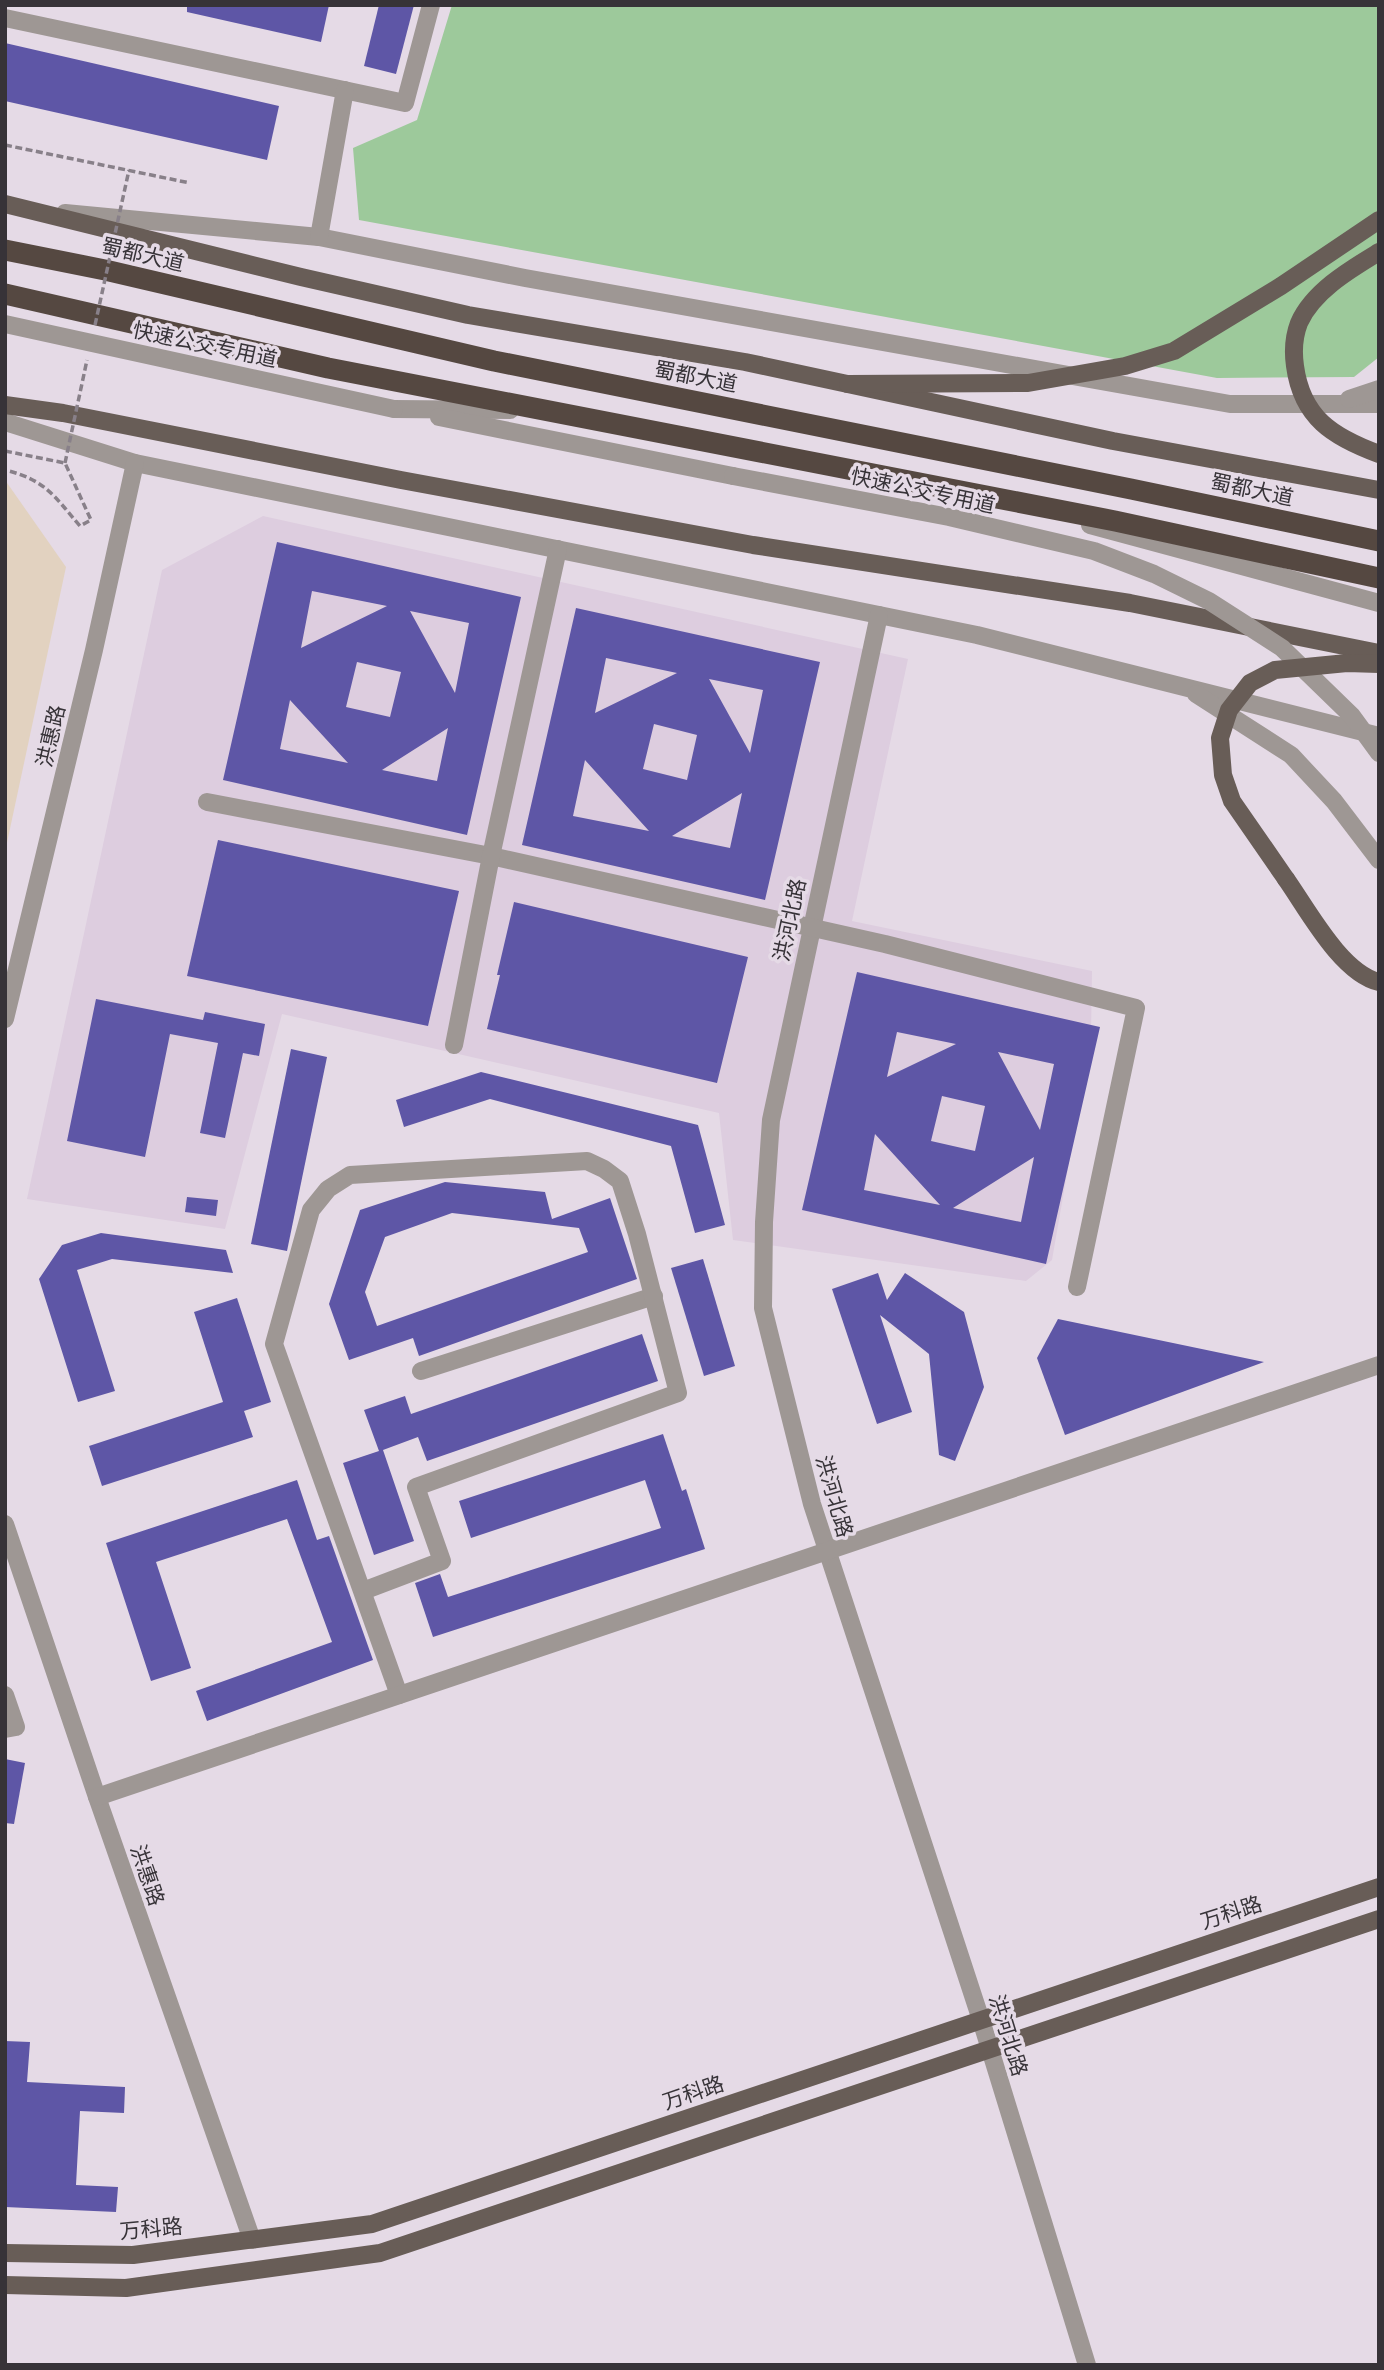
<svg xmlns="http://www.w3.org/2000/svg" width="1384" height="2370" font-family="Mulish,'Noto Sans SC',sans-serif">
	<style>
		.built { fill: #ddcddf }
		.medical { fill: #e2d2c0 }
		.green { fill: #9dc99b }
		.building { fill: #5e56a6; fill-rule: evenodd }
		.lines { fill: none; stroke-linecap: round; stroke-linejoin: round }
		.path { stroke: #888089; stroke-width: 3.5; stroke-dasharray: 7 3.5; stroke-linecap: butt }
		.minor { stroke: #9e9794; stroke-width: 18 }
		.major { stroke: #685d57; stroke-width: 18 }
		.highway { stroke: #554841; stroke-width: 21 }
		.path-bridge { stroke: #888089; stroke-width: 3.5; stroke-dasharray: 7 3.5; stroke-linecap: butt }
		.minor-bridge { stroke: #9e9794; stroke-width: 18 }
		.major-bridge { stroke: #685d57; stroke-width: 18 }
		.labels { text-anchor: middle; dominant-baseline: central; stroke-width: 7; stroke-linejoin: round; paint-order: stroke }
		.street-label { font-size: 21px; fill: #373338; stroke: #e5dae6 }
	</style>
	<rect width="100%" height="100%" fill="#e5dae6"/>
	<path class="built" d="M263,516L908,659L852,921L1092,971L1091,1036L1052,1260L1026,1281L733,1240L719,1113L282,1014L225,1229L27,1199L162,570Z"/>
	<path class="medical" d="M5,480L66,567L5,852Z"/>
	<path class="green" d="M452,5H1379V357L1354,377L1217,378L359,220L353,148L417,120Z"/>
	<g class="building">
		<path d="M187,5H329L321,42L187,12Z"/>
		<path d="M379,5H414L396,74L364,66Z"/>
		<path d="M5,43L279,106L267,160L5,101Z"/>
		<path d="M277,542L521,597L467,835L223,780ZM312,591L387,606L301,648ZM410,611L469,623L455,693ZM357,662L401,672L390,717L346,707ZM290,700L348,763L280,749ZM448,728L437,781L382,770Z"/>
		<path d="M576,608L820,662L765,900L522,845ZM606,658L677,673L595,713ZM709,679L763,690L750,753ZM654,724L697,735L687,780L643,769ZM585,760L649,831L573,816ZM742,793L730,848L672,836Z"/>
		<path d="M218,840L459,891L428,1026L187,976Z"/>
		<path d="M514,902L748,957L717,1083L487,1029L500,975H497Z"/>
		<path d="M857,972L1100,1027L1046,1264L802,1210ZM897,1032L956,1044L887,1077ZM998,1052L1054,1064L1040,1130ZM942,1096L985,1106L975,1151L931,1141ZM875,1134L940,1205L864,1190ZM1034,1157L1021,1222L953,1208Z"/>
		<path d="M96,999L203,1020L205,1012L265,1024L259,1056L243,1053L225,1138L200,1133L218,1043L170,1034L145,1157L67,1141Z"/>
		<path d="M291,1049L327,1057L287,1251L251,1244Z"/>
		<path d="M481,1072L698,1125L725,1225L695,1233L671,1146L490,1099L404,1127L396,1100Z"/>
		<path d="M445,1182L545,1192L552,1219L610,1198L637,1279L419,1356L413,1338L349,1360L329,1304L360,1210ZM452,1213L579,1228L588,1252L377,1326L365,1292L385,1237Z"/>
		<path d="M187,1197L218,1200L216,1216L185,1212Z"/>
		<path d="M101,1233L226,1250L233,1273L112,1259L77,1270L115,1391L78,1402L39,1279L62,1245Z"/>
		<path d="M703,1259L735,1366L704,1376L671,1268Z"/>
		<path d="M878,1273L887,1300L905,1273L964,1312L984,1387L955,1461L939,1455L929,1354L880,1315L912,1412L877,1424L832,1289Z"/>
		<path d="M237,1298L271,1402L244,1411L253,1437L102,1486L89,1446L223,1402L194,1312Z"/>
		<path d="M1058,1319L1264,1362L1065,1435L1037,1358Z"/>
		<path d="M642,1334L658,1381L427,1461L418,1437L383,1450L414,1541L374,1555L343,1463L379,1451L364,1410L405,1396L411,1414Z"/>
		<path d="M663,1434L682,1491L686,1489L705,1549L433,1637L415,1583L440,1574L448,1597L661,1528L645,1480L471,1538L459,1501Z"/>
		<path d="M297,1480L317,1540L329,1536L373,1660L207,1721L196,1691L332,1642L287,1519L156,1562L191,1668L151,1681L106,1543Z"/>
		<path d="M5,1759L25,1763L14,1824L5,1823Z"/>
		<path d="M5,2041L30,2042L27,2082L125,2087L124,2113L80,2111L76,2185L118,2187L116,2212L5,2207Z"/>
	</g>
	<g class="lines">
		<g class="path">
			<path d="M5,145L190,183"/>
			<path d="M5,451L65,463L91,520L80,526C54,496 46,480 5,470"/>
		</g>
		<g class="minor">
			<path d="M5,18L405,103L431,5"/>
			<path d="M65,213L319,237L525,278L1230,404H1379"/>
			<path d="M319,237L345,90"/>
			<path d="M1349,399L1379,389"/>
			<path d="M394,409L510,410"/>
			<path d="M439,417L733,476"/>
			<path d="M5,422L135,463L977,635L1379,736"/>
			<path d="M1090,525L1379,603"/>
			<path d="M879,615L771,1120L764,1222L763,1308L812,1504L981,2020L1087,2365"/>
			<path d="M1196,694L1291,755L1334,801L1379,860"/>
			<path d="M207,802L491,856L885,944L1136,1008L1077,1287"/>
			<path d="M5,1019L94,650L135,463"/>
			<path d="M454,1045L491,856L558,549"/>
			<path d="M421,1371L654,1296"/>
			<path d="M5,1524L97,1797L252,2240"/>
			<path d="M363,1591L442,1561L416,1487L678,1393L637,1234L620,1181L604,1169L587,1161L350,1175L328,1189L311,1210L274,1344L399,1695"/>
			<path d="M5,1695L16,1727L5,1729"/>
			<path d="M97,1797L1379,1365"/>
		</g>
		<g class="major">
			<path d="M5,204L301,277L468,315L745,362L1113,441L1379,490"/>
			<path d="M5,405L63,413L401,480L753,545L1130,603L1379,653"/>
			<path d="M1286,879C1308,910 1341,973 1379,982"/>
			<path d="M5,2253L133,2255L372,2224L1379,1887"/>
			<path d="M5,2285L126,2288L380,2253L1379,1919"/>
		</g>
		<g class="highway">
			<path d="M5,250L105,270L494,361L1131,489L1379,541"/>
			<path d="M5,294L328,368L1115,521L1379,578"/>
		</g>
		<g class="path-bridge">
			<path d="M95,325L129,170"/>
			<path d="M65,463L87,360"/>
		</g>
		<g class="minor-bridge">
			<path d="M5,324L394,409"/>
			<path d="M733,476L949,517L1094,551L1154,574L1209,601L1282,648L1352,716L1379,753"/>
		</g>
		<g class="major-bridge">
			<path d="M1379,252C1351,269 1313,291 1299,323C1294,336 1293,352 1295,366C1302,418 1333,437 1379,454"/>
			<path d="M848,384L1028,383L1125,366L1174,351L1281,286L1379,220"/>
			<path d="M1286,879L1232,801L1223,775L1220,738L1229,710L1250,683L1275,670L1347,663L1379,664"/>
		</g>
	</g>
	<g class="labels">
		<g class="street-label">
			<text transform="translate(143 254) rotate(13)">蜀都大道</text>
			<text transform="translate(205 344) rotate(12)">快速公交专用道</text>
			<text transform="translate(696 376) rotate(11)">蜀都大道</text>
			<text transform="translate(1252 489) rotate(12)">蜀都大道</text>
			<text transform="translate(923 490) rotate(12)">快速公交专用道</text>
			<text transform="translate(50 736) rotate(-77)">洪惠路</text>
			<text transform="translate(789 920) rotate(-78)">洪河北路</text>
			<text transform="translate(835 1496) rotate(74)">洪河北路</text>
			<text transform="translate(148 1875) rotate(71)">洪惠路</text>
			<text transform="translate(1231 1912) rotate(-18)">万科路</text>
			<text transform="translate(1009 2035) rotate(73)">洪河北路</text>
			<text transform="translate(693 2092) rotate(-19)">万科路</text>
			<text transform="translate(151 2228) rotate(-5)">万科路</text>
		</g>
	</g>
	<rect width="1384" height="2370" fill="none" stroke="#373338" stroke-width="14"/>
</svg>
